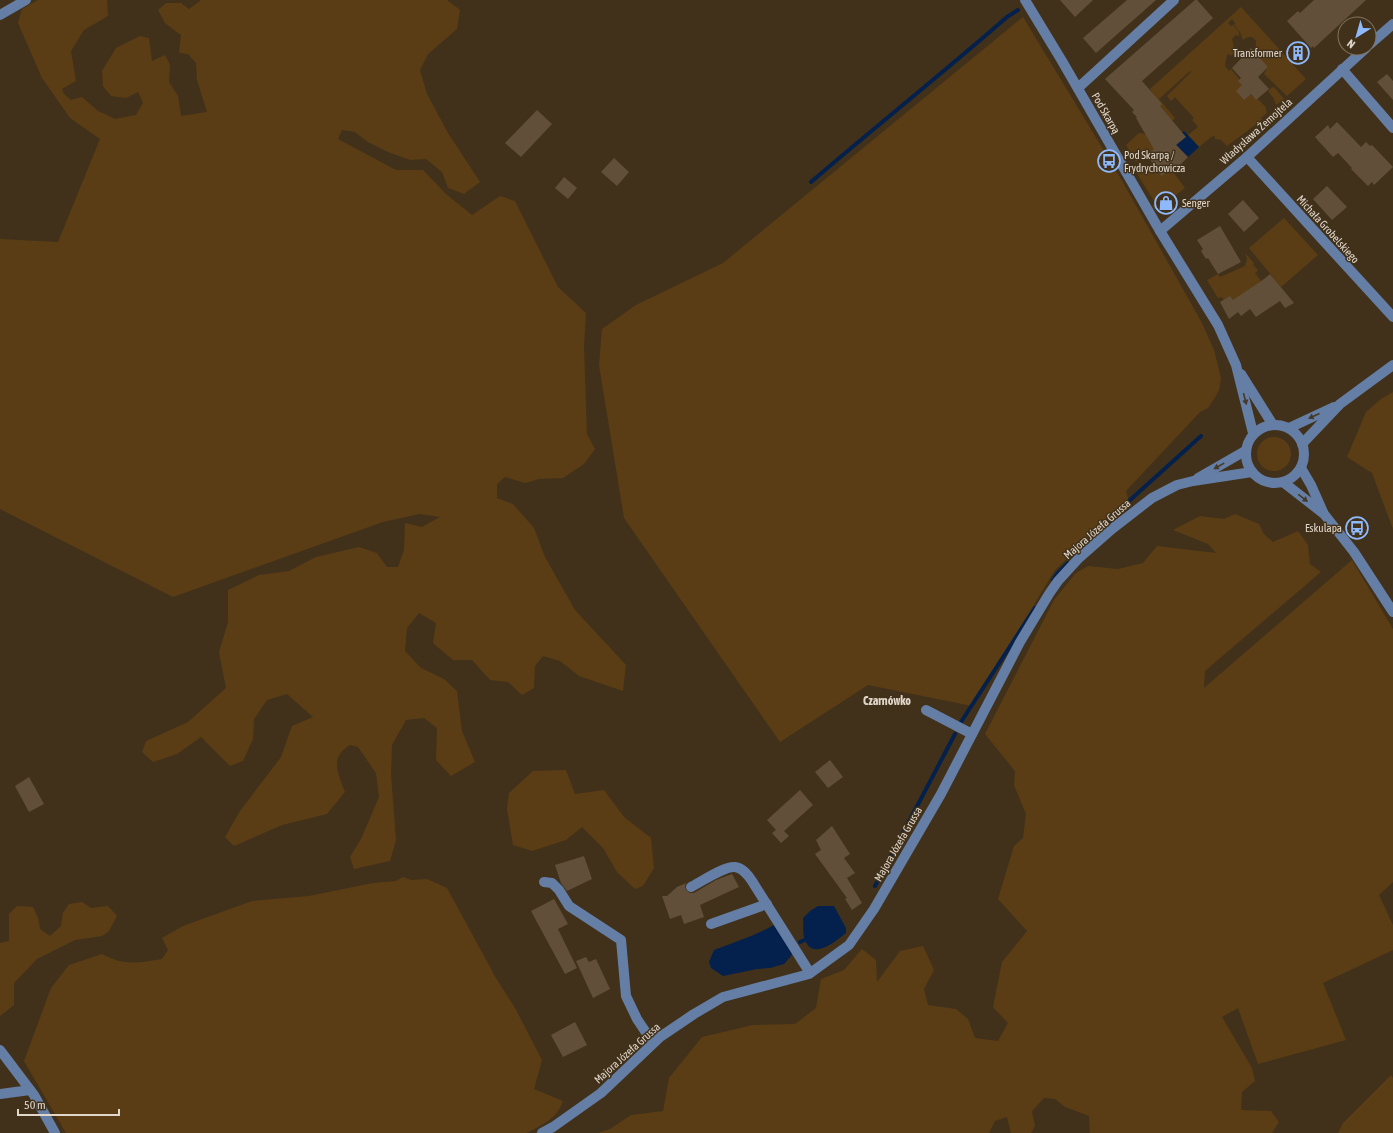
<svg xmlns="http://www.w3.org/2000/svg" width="1393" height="1133" font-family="'Asap Condensed',sans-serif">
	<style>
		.green { fill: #5a3d14 }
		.water { fill: #04204c }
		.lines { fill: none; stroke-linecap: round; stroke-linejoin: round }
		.stream { stroke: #04204c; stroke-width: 4 }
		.building { fill: #614f39 }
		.minor { stroke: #657ea5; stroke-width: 10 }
		.oneway { fill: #453929 }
		.labels { text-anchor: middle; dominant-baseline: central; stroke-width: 3; stroke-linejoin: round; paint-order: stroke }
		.poi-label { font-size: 11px; fill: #e0d6c9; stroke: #41311b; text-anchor: end }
		.street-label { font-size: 11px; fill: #e0d6c9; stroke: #41311b }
		.neighbourhood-label { font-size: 12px; font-weight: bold; fill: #e0d6c9; stroke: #41311b }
	</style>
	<rect width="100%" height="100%" fill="#41311b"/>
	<g class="green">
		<path d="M38,0H107L108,16L84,30L71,51L76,81L62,89L64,94L71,100L82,97L98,111L115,119L136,115L143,103L138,92L126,98L111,96L103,86L102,71L116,48L140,36L149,38L152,61L165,55L170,65L169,82L178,96L181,116L207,112L197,80L196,63L188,54L179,53L181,35L165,23L158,10L166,3H181L189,9L201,0H447L460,10L457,29L428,54L420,70L427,94L448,133L480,182L464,194L448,188L442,172L426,159L410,160L388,152L368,142L355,132L342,130L338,139L396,170H423L446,194L472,215L500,196L515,201L558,287L586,313L584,345L587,434L595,449L584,464L563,478L539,479L525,483L505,477L497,484V498L513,504L534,528L545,557L575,610L626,665L623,691L579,676L560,661L543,656L535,666L534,688L522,695L508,682L490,680L472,660H453L433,643L436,623L419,613L407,628L405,651L421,668L444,679L457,691L462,731L475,762L451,776L436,760L437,728L424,718L406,720L392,745L391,774L396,840L390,861L354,869L350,857L361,839L379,797L376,773L358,747L350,745C329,758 338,773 345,792L327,814L282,825L234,846L225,837L240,811L281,757L292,726L313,717L287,694L267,700L254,719L253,739L243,761L230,766L201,737L177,754L153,762L142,752L146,741L188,722L226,688L219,652L228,622V590L259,575L289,571L316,557L359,547L377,553L387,567H398L404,550L405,523L422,527L440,517L419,514L383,522L173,597L0,509V239L58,242L100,139L70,118L42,78L18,23L22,9Z"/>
		<path d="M1241,7L1306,79L1287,96L1264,74L1268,67L1253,50L1256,46V41L1252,37H1248L1243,40L1240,32L1234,25L1235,23L1232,19L1228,23L1231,26L1233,25L1239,32V36L1236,35L1232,39L1235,52L1231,56L1229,54L1227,55L1225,66L1229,71L1231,69L1240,80L1239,81L1256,100L1258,99L1265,106L1267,113L1261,118L1262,120L1227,146L1221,140L1215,139V136L1211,137L1199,147L1188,135L1198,127L1192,120L1194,118L1175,97L1171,101L1167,96L1192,71L1189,72L1159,99L1175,118L1170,123L1150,89Z"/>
		<path d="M1023,17L1121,179L1202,323L1214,350L1221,378L1219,390L1214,399L1208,408L1200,412L1126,491L1129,501L1055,570L972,706L868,685L780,742L624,518L599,365L602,329L636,305L723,263Z"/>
		<path d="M1274,87L1284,99L1276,105L1274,99L1268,91L1271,88Z"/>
		<path d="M1139,133L1146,134L1155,149L1136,162L1126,145Z"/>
		<path d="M1152,164L1161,176L1171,169L1185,188L1174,197L1157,196L1154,201L1136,172Z"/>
		<path d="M1284,218L1318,255L1281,287L1249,248Z"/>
		<path d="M1245,253L1254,263L1253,265L1258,270L1255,273L1261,281L1233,301L1230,296L1224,300L1221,297L1218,298L1207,280L1218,274L1220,277L1245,266L1247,259Z"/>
		<path d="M1393,392V529L1372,473L1347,457L1366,412L1381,399Z"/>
		<circle cx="1274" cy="454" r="17"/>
		<path d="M1235,514L1259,524L1264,534L1273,542L1298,531L1308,545L1310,564L1321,572L1205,671L1204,688L1352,560L1393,629V882L1379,895L1393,925V950L1323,983L1346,1040L1258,1064L1238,1008L1222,1017L1252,1068L1255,1081L1242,1092L1241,1110L1271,1111L1279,1122L1272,1133H1090L1089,1116L1065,1107L1055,1099L1044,1098L1032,1111L1035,1126L1031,1133H1011L1007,1117L995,1121L989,1133H598L610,1129L631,1115L663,1111L669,1078L702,1037L753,1025L795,1024L816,1008L821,979L844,970L862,949L876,960L877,982L900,951L923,946L934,970L924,989L928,1005L956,1009L968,1019L975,1038L998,1041L1008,1023L993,1007L1002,962L1027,931L998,899L1014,846L1023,838L1026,814L1014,785L1015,771L985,734L1054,600L1076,573L1088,566L1118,569L1143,563L1157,546L1216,553L1208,544L1173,530L1200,516L1224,519Z"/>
		<path d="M566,770L575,794L604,790L624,817L651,838L654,868L643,886L635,889L617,872L603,848L582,827L566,840L532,851L513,845L507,809L509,793L533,771Z"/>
		<path d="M403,877L411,880L427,879L447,888L496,978L515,1008L542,1060L534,1089L563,1101C557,1119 543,1124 527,1133H66L24,1061L51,988L69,965L102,954C125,966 137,963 162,959L168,950L162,938L183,926L252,901L309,896L373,883L396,881Z"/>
		<path d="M82,902L91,908L108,906L117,916L109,931L102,936L75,940L37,959L14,983V1005L0,1016V943L9,941V914L17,906L33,907L38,918L40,929L50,936L61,926L63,913L69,904Z"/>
		<path d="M1391,1075L1393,1078V1133H1338L1343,1123Z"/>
	</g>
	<g class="water">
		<path d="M1184,131L1199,147L1188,157L1173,141Z"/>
		<path d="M818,906H834L846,928V933C836,941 813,961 805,940C802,934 804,925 803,918L810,911Z"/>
		<path d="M774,925L792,953L791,956L784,964L770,968L757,969L723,976L711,968L709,962L714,950C735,942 755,936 774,925Z"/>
	</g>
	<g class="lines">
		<g class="stream">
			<path d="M811,182C876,126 943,73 1007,17L1018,10"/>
			<path d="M1080,551L1129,501L1201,436"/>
			<path d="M1053,580L1057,574L1068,563"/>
			<path d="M961,722L1035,608"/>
			<path d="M875,886L955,734"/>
			<path d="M800,942L809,938"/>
		</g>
	</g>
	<g class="building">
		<path d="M1060,0H1093L1075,17Z"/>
		<path d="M1127,0H1156L1096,53L1083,38Z"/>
		<path d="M1195,0H1197L1213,18L1142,81L1162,104L1160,106L1186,137L1176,145L1188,157L1179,166L1161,176L1147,155L1154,149L1136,118L1137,117L1132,112L1134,110L1105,79Z"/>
		<path d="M1314,0H1366L1314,48L1313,46L1311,48L1287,21L1298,11L1300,13Z"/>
		<path d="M1251,48L1268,67L1258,77L1269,89L1256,100L1251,94L1244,100L1236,91L1242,85L1238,81L1241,78L1232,68Z"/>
		<path d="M1387,74L1393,81V100L1377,82Z"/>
		<path d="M537,110L552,124L521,157L505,143Z"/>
		<path d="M1337,122L1361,147L1366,142L1370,146L1372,145L1393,167L1374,185L1372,182L1368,186L1351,169L1352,168L1338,153L1333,157L1315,137L1328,125L1330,129Z"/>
		<path d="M614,158L629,172L617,186L601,172Z"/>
		<path d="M564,177L577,188L568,199L555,188Z"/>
		<path d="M1327,186L1347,207L1332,220L1313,199Z"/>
		<path d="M1157,196L1172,197V210L1155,209L1153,206L1157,202Z"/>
		<path d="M1243,200L1259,218L1244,232L1228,214Z"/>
		<path d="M1220,226L1241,262L1218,274L1208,258L1206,259L1201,251L1203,249L1197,240Z"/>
		<path d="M1270,274L1294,303L1285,308L1280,301L1256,317L1250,309L1241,316L1238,312L1229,319L1220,302L1230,296L1233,300L1264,279Z"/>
		<path d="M830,760L843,777L828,788L815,772Z"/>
		<path d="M29,777L44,804L29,812L15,786Z"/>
		<path d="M800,790L813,805L784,831L789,836L781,843L772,833L776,830L767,820Z"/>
		<path d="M832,826L850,854L844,858L855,873L847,878L862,903L852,910L845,899L847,898L815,854L821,850L816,840Z"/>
		<path d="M584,856L592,879L567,891L561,883L555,865Z"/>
		<path d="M732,874L739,887L700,905L704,917L684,924L681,915L670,919L662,896H667L677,887L686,883L685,886L686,890L690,893H694L716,880Z"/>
		<path d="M554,899L568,924L558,929L577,968L565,974L531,911Z"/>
		<path d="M586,957L589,962L596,959L610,989L593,998L576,961Z"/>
		<path d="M575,1022L587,1045L563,1057L551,1035Z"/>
	</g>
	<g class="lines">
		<g class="minor">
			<path d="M1025,0L1062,61L1160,231L1218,325L1236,365L1253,433"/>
			<path d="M0,15L26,0"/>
			<path d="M1369,45L1393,24"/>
			<path d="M1342,69L1393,128"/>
			<path d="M1078,88L1174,0"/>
			<path d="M1247,157L1393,317"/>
			<path d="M1160,231L1247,157L1366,48"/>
			<path d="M1241,374L1273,425"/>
			<circle cx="1275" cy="454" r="29"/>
			<path d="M1289,428L1334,407"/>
			<path d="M1302,444L1340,404L1393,365"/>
			<path d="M1301,468L1311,485L1323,512"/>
			<path d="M1198,478L1245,451"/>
			<path d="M1283,482L1324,514L1354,552L1393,612"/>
			<path d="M926,710L972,734"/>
			<path d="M544,882L552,883L559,890L569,906L621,940L626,996L637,1019L653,1043"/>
			<path d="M691,887C701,882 724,866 735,867C743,868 748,875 752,881L810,973"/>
			<path d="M711,924L767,904"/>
			<path d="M0,1050L34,1095L55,1133"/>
			<path d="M0,1094L30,1090"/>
			<path d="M542,1133L553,1127L601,1093L660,1037L694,1014L723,997L809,974L849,945L874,909L941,794L1020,642L1049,594L1058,581L1079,558L1112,529L1152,498L1177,485L1193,481L1252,472"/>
		</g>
	</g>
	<defs><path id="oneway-solid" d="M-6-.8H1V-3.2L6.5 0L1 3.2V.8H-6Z"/></defs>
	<g class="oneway">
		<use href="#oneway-solid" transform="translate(1245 399) rotate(76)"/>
		<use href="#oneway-solid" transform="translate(1314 416) rotate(155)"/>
		<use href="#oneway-solid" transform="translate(1219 466) rotate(151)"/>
		<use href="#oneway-solid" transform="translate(1303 498) rotate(38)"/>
	</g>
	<defs>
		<g id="building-ring" transform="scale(1.15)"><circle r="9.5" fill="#41311b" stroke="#8eb9fd" stroke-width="1.5"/><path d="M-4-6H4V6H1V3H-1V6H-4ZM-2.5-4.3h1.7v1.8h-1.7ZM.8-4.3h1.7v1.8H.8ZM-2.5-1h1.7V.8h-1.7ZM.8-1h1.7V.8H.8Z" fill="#8eb9fd"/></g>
		<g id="bus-ring" transform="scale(1.15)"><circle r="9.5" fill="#41311b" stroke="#8eb9fd" stroke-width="1.5"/><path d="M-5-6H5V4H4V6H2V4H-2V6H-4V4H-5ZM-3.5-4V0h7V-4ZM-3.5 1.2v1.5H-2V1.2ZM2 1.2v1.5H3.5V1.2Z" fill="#8eb9fd"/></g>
		<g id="shop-ring" transform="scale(1.15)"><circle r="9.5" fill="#41311b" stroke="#8eb9fd" stroke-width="1.5"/><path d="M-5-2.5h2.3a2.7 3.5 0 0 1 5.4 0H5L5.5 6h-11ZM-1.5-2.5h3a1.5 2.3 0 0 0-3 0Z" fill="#8eb9fd"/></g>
	</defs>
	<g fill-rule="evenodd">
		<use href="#building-ring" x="1298" y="53"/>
		<use href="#bus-ring" x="1109" y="161"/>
		<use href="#shop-ring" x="1166" y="203"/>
		<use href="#bus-ring" x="1357" y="528"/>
	</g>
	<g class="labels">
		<g class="poi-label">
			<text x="1282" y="53">Transformer</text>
			<text x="1124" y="155" text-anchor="start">Pod Skarpą /<tspan x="1124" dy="13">Frydrychowicza</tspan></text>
			<text x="1182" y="203" text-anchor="start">Senger</text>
			<text x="1342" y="528">Eskulapa</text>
		</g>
		<g class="street-label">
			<text transform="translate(1106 113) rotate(60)">Pod Skarpą</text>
			<text transform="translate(1256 131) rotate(-42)">Władysława Żemojtela</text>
			<text transform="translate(1328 229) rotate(48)">Michała Grobelskiego</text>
			<text transform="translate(1097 529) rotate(-41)">Majora Józefa Grussa</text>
			<text transform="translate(898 844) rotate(-60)">Majora Józefa Grussa</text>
			<text transform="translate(627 1053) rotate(-42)">Majora Józefa Grussa</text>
		</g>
		<g class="neighbourhood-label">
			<text x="887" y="701">Czarnówko</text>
		</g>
	</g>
	<g transform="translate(1357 36) rotate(217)"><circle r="19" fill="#41311b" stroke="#817361"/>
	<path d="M0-3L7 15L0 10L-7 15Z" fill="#8eb9fd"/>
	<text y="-6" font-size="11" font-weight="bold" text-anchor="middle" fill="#e0d6c9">N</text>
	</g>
	<path d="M18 1109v6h101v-6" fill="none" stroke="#e0d6c9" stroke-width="2"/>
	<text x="24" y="1109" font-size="12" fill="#e0d6c9" stroke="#41311b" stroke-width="3" paint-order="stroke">50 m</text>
</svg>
